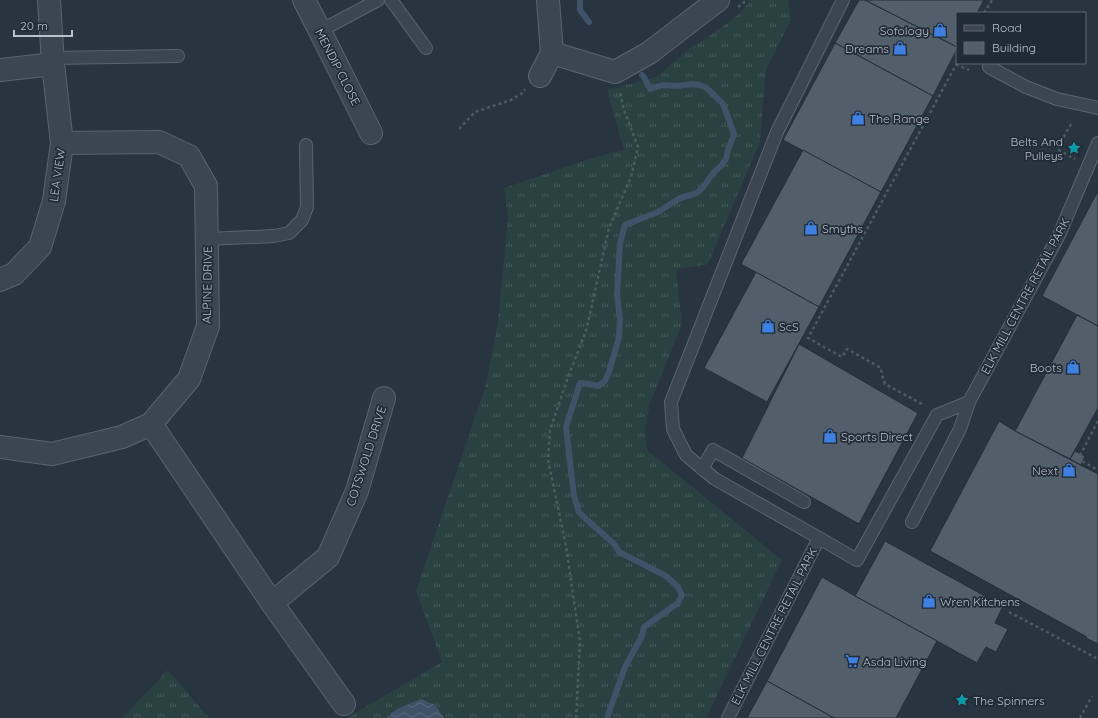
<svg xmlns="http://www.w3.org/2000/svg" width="1098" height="718" font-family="Quicksand,sans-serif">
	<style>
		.grass { fill: url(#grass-tufts) }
		.water { fill: url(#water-waves) }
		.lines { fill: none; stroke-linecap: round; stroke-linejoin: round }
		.stream { stroke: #3f5368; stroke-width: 6 }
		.building { fill: #525f6b; stroke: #232d38 }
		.lane-casing { stroke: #5a646e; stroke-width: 14 }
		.street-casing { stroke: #5a646e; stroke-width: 24 }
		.path { stroke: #485d5e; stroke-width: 2.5; stroke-dasharray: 3 3; stroke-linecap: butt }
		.lane { stroke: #3c4650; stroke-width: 12 }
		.street { stroke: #3c4650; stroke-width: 22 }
		.labels { text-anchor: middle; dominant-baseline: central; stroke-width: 3.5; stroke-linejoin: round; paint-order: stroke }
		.poi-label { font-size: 12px; fill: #b9c1cb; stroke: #212b36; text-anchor: start }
		.street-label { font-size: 12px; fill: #b9c1cb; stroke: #212b36 }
	</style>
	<defs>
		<pattern id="grass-tufts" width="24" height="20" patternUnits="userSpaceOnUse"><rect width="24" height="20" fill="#2a4141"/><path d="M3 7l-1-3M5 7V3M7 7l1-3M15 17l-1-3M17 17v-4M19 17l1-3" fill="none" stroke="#475b5b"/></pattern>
		<pattern id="water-waves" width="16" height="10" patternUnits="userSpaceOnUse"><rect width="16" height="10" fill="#3f5368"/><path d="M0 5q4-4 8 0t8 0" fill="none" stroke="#596a7c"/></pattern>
	</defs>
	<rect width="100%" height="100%" fill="#283440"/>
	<g class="grass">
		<path d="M751,0H788L791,20L766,69L760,142L708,264L676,270L682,324L650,403L645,429L647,450L782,560L706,718H347L442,662L416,591L485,388L498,322L508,217L504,188L592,158L624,150L607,90L656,77L689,49L715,32L738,15Z"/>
		<path d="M168,670L209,718H122Z"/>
	</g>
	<path class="water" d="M421,699L435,705L444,718H386L397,709Z"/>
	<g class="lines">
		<g class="stream">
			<path d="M580,0V10L589,22"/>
			<path d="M607,718L625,667L642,636L644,627L678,603L682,595L677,586L666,576L619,552L615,545L584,517L579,512L574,496L566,427L580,383L589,384L598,386L605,381L609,372L619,337L620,319L617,295L620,243L625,225L658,212L680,198L697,193L704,186L714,172L721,166L726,159L728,150L734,134L723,104L707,88L699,85L692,84L678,86L663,85L650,89L644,77L642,75"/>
		</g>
	</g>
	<g class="building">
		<path d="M859,0H865L957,47V49L933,96L835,43Z"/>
		<path d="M865,0H984L977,13H957V47Z"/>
		<path d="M835,43L933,96L881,192L783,140Z"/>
		<path d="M803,150L881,192L819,307L741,264Z"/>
		<path d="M1098,191V326L1042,296Z"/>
		<path d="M756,272L819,307L767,402L704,368Z"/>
		<path d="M1077,315L1098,326V408L1070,459L1015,431Z"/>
		<path d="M799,344L918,413L859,524L742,458Z"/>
		<path d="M999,421L1015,431L1098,474V644L1086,638L1087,637L930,551Z"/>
		<path d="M1075,451L1085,456L1081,465L1070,459Z"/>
		<path d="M885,541L1003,606L995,623L1008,629L996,652L986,647L977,663L855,596Z"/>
		<path d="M822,577L855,596L937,641L896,718H834L767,681Z"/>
		<path d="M767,681L834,718H747Z"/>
	</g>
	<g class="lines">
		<g class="lane-casing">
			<g id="lane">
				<path d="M391,0L426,48"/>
				<path d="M320,31L378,0"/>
				<path d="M52,58L178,56"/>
				<path d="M989,67L1026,87L1057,99L1098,108"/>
				<path d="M207,239L274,236L289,233L302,220L307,207L306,145"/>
				<path d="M702,469L713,450L804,502"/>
				<path d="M912,522L960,429L969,402L1059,235L1098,143"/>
				<path d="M819,538L715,479L686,455L673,429L671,402L777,132L843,0"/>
				<path d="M728,718L819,538L857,560L937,415L969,402"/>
			</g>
		</g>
		<g class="street-casing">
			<g id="street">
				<path d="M304,0L320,31L371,133"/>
				<path d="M548,0L552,53L615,72L649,53L718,0"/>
				<path d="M0,70L53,64"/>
				<path d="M540,76L552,53"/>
				<path d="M0,280L14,274L40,247L54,201L62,143L53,64L49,0"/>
				<path d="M151,424L272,603L344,704"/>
				<path d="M0,447L52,454L122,437L151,424L189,379L208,326L206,186L189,156L159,142L62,143"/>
				<path d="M272,603L328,557L357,491L384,398"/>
			</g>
		</g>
		<g class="path">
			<path d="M738,7L747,0"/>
			<path d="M984,13L992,0"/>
			<path d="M956,64L969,70"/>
			<path d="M1071,124L1057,149L1075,159"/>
			<path d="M459,129L475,112L511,100L524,92L525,89"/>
			<path d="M922,404L885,384L882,375L881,368L847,349L842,357L808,338L957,63"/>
			<path d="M1098,421L1078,459L1098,470"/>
			<path d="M1009,612L1098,659"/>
			<path d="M576,718L580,642L566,546L548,460L550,430L567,380L586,331L609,228L631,177L638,147L624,110L620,92"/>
			<path d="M1080,718L1092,696"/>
		</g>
		<use href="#lane" class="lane"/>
		<use href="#street" class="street"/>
	</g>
	<defs>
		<g id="shop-bare" transform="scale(1.08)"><path d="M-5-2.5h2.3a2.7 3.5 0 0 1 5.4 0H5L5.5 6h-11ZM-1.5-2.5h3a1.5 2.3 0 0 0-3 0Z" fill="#3f7fe0" stroke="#212b36" stroke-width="2.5" paint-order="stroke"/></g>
		<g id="sight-bare" transform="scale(1.08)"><path d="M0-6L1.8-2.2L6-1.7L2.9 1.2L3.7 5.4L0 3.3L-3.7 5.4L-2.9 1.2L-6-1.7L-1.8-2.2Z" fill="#0f9aa8" stroke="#212b36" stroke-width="2.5" paint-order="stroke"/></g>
		<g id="supermarket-bare" transform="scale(1.08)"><path d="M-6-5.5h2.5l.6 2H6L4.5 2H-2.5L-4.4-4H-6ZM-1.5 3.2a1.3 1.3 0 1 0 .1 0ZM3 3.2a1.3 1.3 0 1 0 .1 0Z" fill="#3f7fe0" stroke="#212b36" stroke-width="2.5" paint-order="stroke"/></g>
	</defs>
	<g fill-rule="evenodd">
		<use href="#shop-bare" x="940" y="30"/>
		<use href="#shop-bare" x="900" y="48"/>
		<use href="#shop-bare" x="858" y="118"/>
		<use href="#sight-bare" x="1074" y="148"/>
		<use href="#shop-bare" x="811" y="228"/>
		<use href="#shop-bare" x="768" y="326"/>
		<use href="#shop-bare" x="1073" y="367"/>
		<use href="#shop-bare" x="830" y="436"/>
		<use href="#shop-bare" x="1069" y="470"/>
		<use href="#shop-bare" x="929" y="601"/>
		<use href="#supermarket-bare" x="852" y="661"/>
		<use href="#sight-bare" x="962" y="700"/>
	</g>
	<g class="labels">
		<g class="poi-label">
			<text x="929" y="30" text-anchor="end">Sofology</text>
			<text x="889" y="48" text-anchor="end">Dreams</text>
			<text x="869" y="118">The Range</text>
			<text x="1063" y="141" text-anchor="end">Belts And<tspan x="1063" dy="14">Pulleys</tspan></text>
			<text x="822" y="228">Smyths</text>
			<text x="779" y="326">ScS</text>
			<text x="1062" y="367" text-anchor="end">Boots</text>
			<text x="841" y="436">Sports Direct</text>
			<text x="1058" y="470" text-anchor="end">Next</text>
			<text x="940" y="601">Wren Kitchens</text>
			<text x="863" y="661">Asda Living</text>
			<text x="973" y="700">The Spinners</text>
		</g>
		<g class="street-label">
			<text transform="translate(338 67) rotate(63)">MENDIP CLOSE</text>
			<text transform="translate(57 175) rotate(-82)">LEA VIEW</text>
			<text transform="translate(207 285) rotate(-89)">ALPINE DRIVE</text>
			<text transform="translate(1025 296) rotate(-62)">ELK MILL CENTRE RETAIL PARK</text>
			<text transform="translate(366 456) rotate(-72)">COTSWOLD DRIVE</text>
			<text transform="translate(774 626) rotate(-63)">ELK MILL CENTRE RETAIL PARK</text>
		</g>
	</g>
	<rect x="956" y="12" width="130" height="52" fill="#212b36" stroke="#5e6772"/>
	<rect x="964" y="25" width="20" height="6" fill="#3c4650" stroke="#5e6772"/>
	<text x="992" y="32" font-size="12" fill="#b9c1cb">Road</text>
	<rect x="964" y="42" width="20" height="12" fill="#525f6b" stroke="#5e6772"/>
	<text x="992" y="52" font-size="12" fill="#b9c1cb">Building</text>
	<path d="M14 30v6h58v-6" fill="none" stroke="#b9c1cb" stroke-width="2"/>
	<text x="20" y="30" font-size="12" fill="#b9c1cb" stroke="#212b36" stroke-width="3" paint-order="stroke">20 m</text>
</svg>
